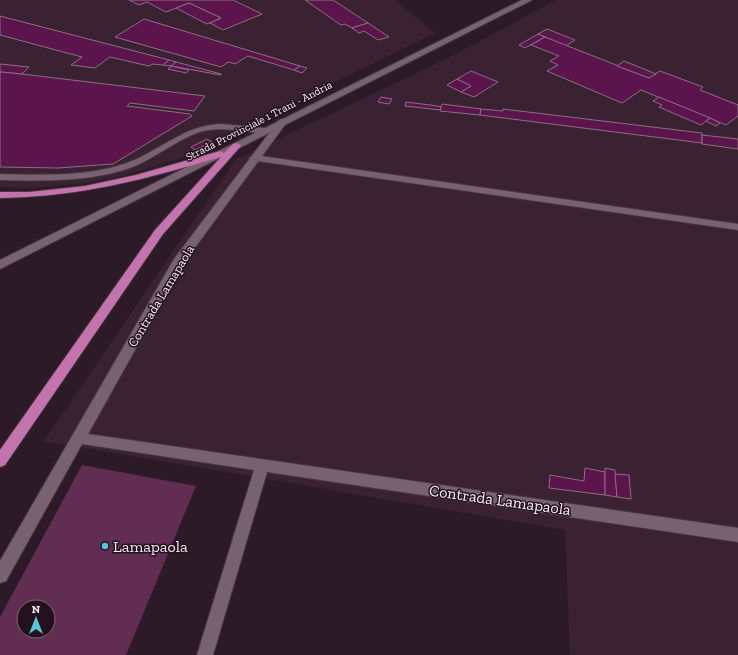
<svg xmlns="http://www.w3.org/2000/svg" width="738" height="655" font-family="'Zilla Slab',serif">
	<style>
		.built { fill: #3b2233 }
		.green { fill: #622d53; fill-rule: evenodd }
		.building { fill: #5c144c; stroke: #897181 }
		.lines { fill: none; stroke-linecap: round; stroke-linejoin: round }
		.lane-casing { stroke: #473843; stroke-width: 2 }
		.street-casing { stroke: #473843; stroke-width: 2 }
		.secondary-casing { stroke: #473843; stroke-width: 2 }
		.primary-casing { stroke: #473843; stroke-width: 2 }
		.lane { fill: #786170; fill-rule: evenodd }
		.street { fill: #786170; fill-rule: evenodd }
		.secondary { fill: #786170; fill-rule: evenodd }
		.primary { fill: #c474ad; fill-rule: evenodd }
		.poi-dot { fill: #54cadd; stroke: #23111d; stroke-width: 1.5 }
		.labels { text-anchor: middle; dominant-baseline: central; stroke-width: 3; stroke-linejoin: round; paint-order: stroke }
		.far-street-label { font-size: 11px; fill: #fceff7; stroke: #23111d }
		.street-label { font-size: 13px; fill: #fceff7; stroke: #23111d }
		.near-street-label { font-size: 16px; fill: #fceff7; stroke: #23111d }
		.near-poi-label { font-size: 16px; fill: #fceff7; stroke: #23111d; text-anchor: start }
	</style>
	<rect width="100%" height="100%" fill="#2d1a27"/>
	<g class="built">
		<path d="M0,0H395L435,33L179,159L123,176L79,184L33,188L0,187Z"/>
		<path d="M556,0H738V655H570L565,530L44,441L236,159L448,58Z"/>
	</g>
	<path class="green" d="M82,465L196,486L126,655H0V617ZM24,607H48V631H24Z"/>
	<g class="building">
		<path d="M129,0H233L262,14L223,30L210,23L221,18L189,3L166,12L147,2L139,5Z"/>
		<path d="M305,0H333L368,23L352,28L345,24L341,25Z"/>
		<path d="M189,3L221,18L207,24L176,8Z"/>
		<path d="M0,16L169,60L163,65L152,64L149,66L110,57L95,68L71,65L82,57L0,35Z"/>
		<path d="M144,19L300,66L294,70L248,56L235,64L228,62L221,67L115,37Z"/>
		<path d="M368,23L389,37L378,40L364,31L359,33L352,28Z"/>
		<path d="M547,29L575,40L566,46L538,34Z"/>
		<path d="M538,34L545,37L525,48L519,45Z"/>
		<path d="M545,37L649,78L660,71L703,87L700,90L738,105V116L726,125L641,90L622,103L547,71L558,65L550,61L559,56L531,45Z"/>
		<path d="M169,60L176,62L171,66L163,65Z"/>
		<path d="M624,61L656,74L649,78L617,66Z"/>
		<path d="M176,62L221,74V75L171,66Z"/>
		<path d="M0,64L29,67L22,74L1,72H0Z"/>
		<path d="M171,66L189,70L186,73L168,69Z"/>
		<path d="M300,66L307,68L302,73L294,70Z"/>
		<path d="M471,71L498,82L474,97L461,92L471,86L457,79Z"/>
		<path d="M1,72L22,74L205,96L194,111L130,103L127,106L190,114L192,116L113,164L58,168L0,167V73Z"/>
		<path d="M457,79L471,86L461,92L447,85Z"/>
		<path d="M381,97L392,99L389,104L378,102Z"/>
		<path d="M659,97L710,118L701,125L659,107L662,105L653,101Z"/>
		<path d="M406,102L438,106L441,107L440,110L405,106Z"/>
		<path d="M442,104L481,109L480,115L440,111Z"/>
		<path d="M481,109L503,111V109L702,133V143L480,115Z"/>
		<path d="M710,118L720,123L716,126L706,121Z"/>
		<path d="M702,135L738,139V149L702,144Z"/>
		<path d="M207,139L212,142L195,150L191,147Z"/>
		<path d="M585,468L605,472V495L549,488L550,475L584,481Z"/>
		<path d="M605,468L615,470L617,497L605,495Z"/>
		<path d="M615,474L629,475L631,499L617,497Z"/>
	</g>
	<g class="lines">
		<g class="lane-casing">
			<g id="lane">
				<path d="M221,124L264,128L269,131L264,134C245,131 222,127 203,131C177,138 152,162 124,170C84,182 42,181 0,180V174C42,175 87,177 127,163C160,151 184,125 221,124Z"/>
				<path d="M254,155L738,224V230L251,160L249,158Z"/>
			</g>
		</g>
		<g class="street-casing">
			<path id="street" d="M282,119L287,122L183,264L88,434L738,528V542L267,472L213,655H197L254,470L82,444L6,581L0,583V561L174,259L279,120Z"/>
		</g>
		<g class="secondary-casing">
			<path id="secondary" d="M522,0H532L0,269V260Z"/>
		</g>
		<g class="primary-casing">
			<path id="primary" d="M236,143L239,144L241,146L239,148L163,234L5,465L0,467V450L155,230L221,157C146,179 79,197 0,198V192H29L85,186L136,175L220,151L224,153L233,144Z"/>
		</g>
		<use href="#lane" class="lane"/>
		<use href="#street" class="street"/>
		<use href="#secondary" class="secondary"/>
		<use href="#primary" class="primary"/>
	</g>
	<circle class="poi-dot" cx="105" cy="546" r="4"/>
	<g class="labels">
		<g class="far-street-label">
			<text transform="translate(259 121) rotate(-27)">Strada Provinciale 1 Trani - Andria</text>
		</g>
		<g class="street-label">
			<text transform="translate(161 296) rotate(-59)">Contrada Lamapaola</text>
		</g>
		<g class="near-street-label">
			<text transform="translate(500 500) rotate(8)">Contrada Lamapaola</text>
		</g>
		<g class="near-poi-label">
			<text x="113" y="546">Lamapaola</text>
		</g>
	</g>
	<g transform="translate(36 619)"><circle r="19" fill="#23111d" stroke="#7a6a74"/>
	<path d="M0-3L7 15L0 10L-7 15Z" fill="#54cadd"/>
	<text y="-6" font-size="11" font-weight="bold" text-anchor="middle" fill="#fceff7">N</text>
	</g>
</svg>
